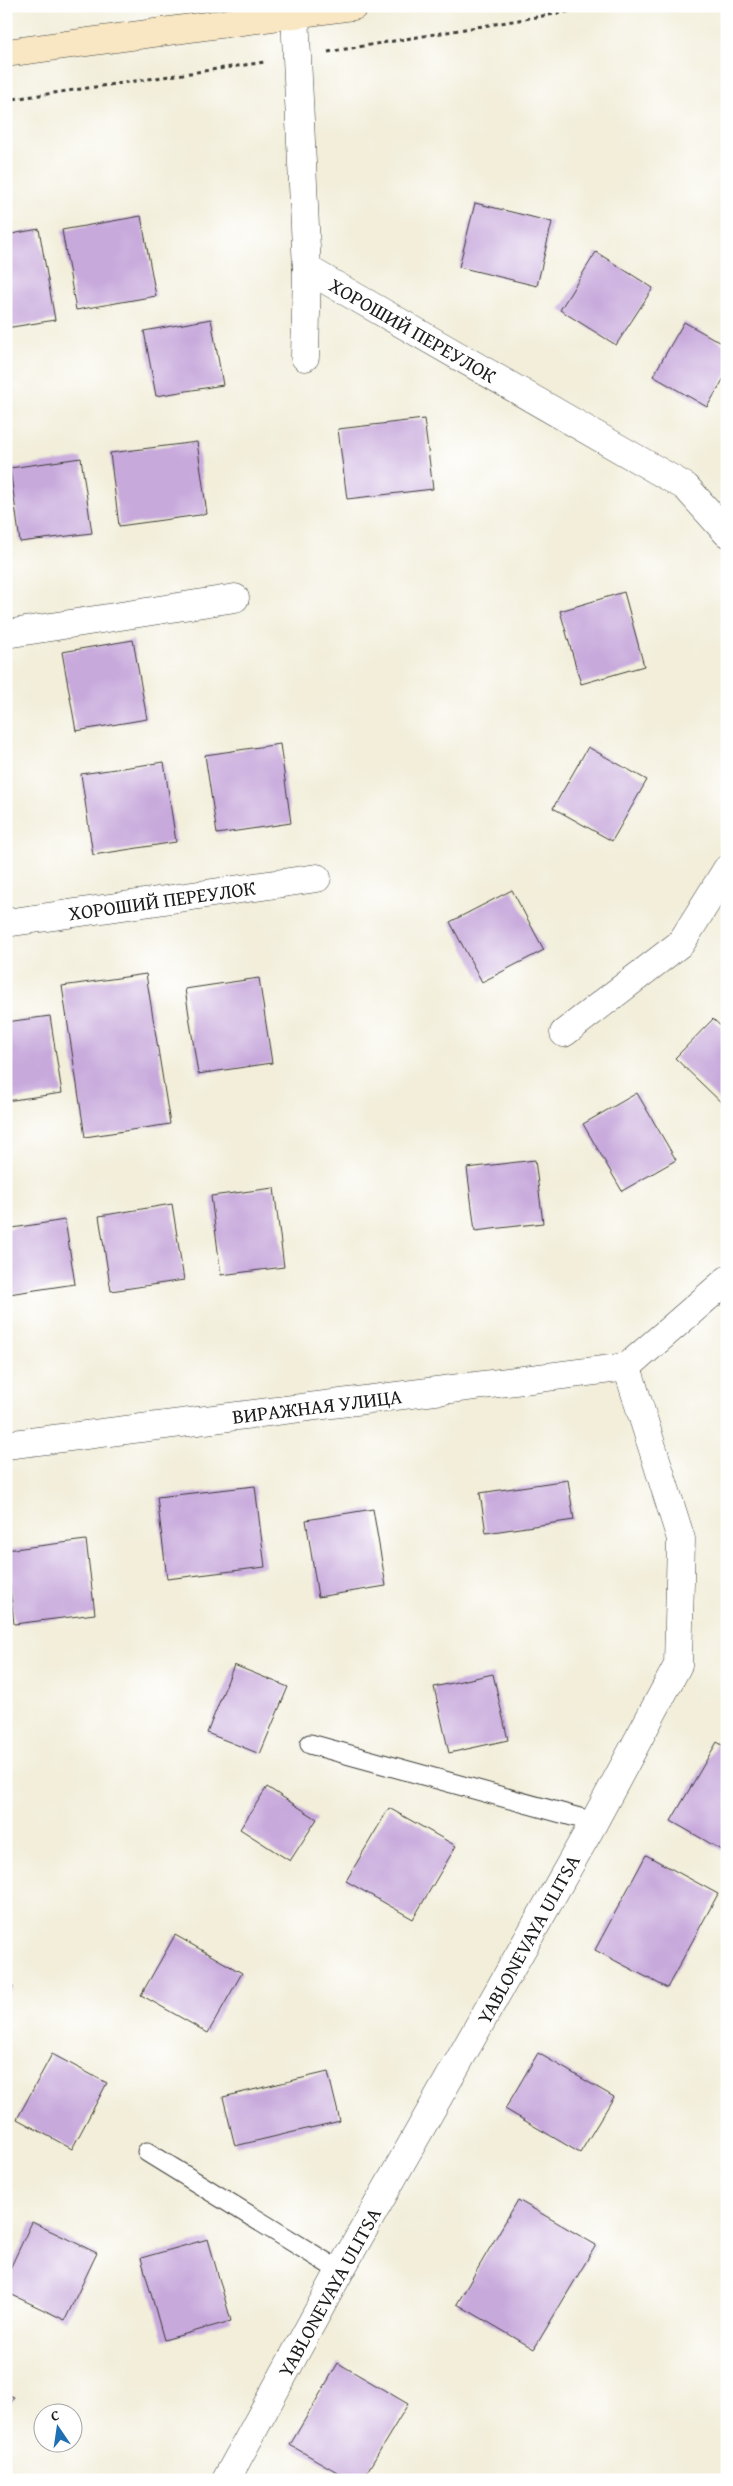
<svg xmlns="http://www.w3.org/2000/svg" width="733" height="2486" font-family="'Gentium Book Plus',serif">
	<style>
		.building { fill: #c7a9db }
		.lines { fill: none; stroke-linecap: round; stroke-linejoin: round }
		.lane-casing { stroke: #3c3c38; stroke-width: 21 }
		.street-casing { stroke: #3c3c38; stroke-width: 29 }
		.secondary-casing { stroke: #3c3c38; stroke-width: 29 }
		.path { stroke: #3c3c38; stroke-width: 3; stroke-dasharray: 4 4; stroke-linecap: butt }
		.lane { stroke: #fff; stroke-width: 19 }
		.street { stroke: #fff; stroke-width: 28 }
		.secondary { stroke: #f9e7c3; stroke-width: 28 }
		.labels { text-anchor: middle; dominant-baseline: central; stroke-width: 4.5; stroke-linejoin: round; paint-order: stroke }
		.street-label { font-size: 20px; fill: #1c1c1c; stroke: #fff }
	</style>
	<rect width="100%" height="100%" fill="#fff"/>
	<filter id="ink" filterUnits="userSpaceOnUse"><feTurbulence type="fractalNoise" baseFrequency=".02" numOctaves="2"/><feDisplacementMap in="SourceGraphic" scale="10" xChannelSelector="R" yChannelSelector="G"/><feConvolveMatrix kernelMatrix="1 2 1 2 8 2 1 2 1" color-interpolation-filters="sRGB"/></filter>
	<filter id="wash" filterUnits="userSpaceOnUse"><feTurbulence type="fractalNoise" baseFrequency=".0096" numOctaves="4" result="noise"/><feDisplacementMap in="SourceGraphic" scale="20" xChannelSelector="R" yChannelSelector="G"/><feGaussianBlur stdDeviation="1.12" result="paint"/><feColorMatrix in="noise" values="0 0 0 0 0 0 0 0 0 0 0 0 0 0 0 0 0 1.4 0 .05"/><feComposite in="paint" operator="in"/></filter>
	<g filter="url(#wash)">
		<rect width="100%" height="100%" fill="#f2eeda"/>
		<g id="blocks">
			<g class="building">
				<path d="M475,203L552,222L537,286L459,267Z"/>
				<path d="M141,216L156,296L76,310L62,230Z"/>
				<path d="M39,229L55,320L6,328V235Z"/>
				<path d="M596,252L653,288L616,345L560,310Z"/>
				<path d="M211,319L223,385L156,396L144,331Z"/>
				<path d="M684,322L727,346V373L707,407L653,376Z"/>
				<path d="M424,419L433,489L347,499L338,429Z"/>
				<path d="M197,442L207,514L119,526L110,453Z"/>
				<path d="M81,458L92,533L20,542L10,468Z"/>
				<path d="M624,592L644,666L581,684L560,611Z"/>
				<path d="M133,640L147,719L76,731L62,652Z"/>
				<path d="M280,744L291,823L217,834L205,755Z"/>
				<path d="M588,747L647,780L612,841L553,808Z"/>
				<path d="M164,762L176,842L93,855L81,774Z"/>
				<path d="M512,890L544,950L482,982L450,922Z"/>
				<path d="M146,974L170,1124L85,1137L62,986Z"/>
				<path d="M259,978L272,1063L198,1074L185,989Z"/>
				<path d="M50,1016L62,1093L6,1101V1022Z"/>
				<path d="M713,1019L727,1032V1108L675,1058Z"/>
				<path d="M637,1093L676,1160L622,1191L583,1124Z"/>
				<path d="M535,1160L543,1223L475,1231L467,1168Z"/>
				<path d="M274,1188L284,1267L221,1275L211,1196Z"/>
				<path d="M172,1204L184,1280L111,1291L99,1216Z"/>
				<path d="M65,1220L75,1284L9,1294L6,1274V1229Z"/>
				<path d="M568,1480L574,1520L486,1533L480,1493Z"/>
				<path d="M255,1486L265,1567L167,1579L157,1497Z"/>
				<path d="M373,1509L386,1586L318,1597L306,1520Z"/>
				<path d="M86,1540L95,1614L14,1624L6,1550Z"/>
				<path d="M234,1665L288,1687L260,1754L207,1733Z"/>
				<path d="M493,1674L508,1740L449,1753L434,1687Z"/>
				<path d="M717,1742L727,1748V1853L671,1821Z"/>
				<path d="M267,1787L317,1819L290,1861L240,1829Z"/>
				<path d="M389,1808L456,1846L413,1919L346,1881Z"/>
				<path d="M646,1855L718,1894L667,1988L595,1950Z"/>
				<path d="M175,1935L242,1973L208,2033L141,1995Z"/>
				<path d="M6,1983L13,1987L6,1998Z"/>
				<path d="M538,2053L614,2097L580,2153L505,2109Z"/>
				<path d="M52,2054L107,2083L72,2149L17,2119Z"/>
				<path d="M328,2072L340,2121L235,2146L223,2097Z"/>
				<path d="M518,2200L596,2245L534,2349L457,2304Z"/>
				<path d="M32,2222L97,2253L65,2320L6,2292V2277Z"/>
				<path d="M208,2239L231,2321L164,2340L141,2258Z"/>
				<path d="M338,2363L408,2404L362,2480H351L290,2445Z"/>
				<path d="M6,2394L14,2397L6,2412Z"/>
			</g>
		</g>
	</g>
	<g filter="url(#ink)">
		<use href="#blocks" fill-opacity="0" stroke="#3c3c38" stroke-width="1"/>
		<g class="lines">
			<g class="lane-casing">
				<g id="lane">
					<path d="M310,1744L594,1822"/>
					<path d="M147,2152L340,2271"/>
				</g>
			</g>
			<g class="street-casing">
				<g id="street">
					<path d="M295,15L307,269L686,487L727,533"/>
					<path d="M305,357L307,269"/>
					<path d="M6,634L235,598"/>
					<path d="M6,923L317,878"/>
					<path d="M564,1033L681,943L727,869"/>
					<path d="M627,1367L727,1280"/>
					<path d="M6,1445L627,1367"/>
					<path d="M226,2480L340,2271L594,1822L678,1665L681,1539L627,1367"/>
				</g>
			</g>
			<g class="secondary-casing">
				<path id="secondary" d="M6,53L354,6"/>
			</g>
			<g class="path">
				<path d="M328,52L602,6"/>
				<path d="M6,100L265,62"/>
			</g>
			<use href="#lane" class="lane"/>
			<use href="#street" class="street"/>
			<use href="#secondary" class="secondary"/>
		</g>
	</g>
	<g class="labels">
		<g class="street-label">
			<text transform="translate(413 330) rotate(30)">ХОРОШИЙ ПЕРЕУЛОК</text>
			<text transform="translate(162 900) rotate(-8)">ХОРОШИЙ ПЕРЕУЛОК</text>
			<text transform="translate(317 1406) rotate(-7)">ВИРАЖНАЯ УЛИЦА</text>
			<text transform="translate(528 1939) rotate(-61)">YABLONEVAYA ULITSA</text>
			<text transform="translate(329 2292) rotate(-61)">YABLONEVAYA ULITSA</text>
		</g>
	</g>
	<rect width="733" height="2486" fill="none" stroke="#fff" stroke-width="25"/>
	<g transform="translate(58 2428) rotate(347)"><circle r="24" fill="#ffffff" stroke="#a4a4a4"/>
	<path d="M0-4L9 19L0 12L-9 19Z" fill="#1f6fb2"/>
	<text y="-8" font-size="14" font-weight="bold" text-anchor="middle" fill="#1c1c1c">С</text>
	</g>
</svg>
